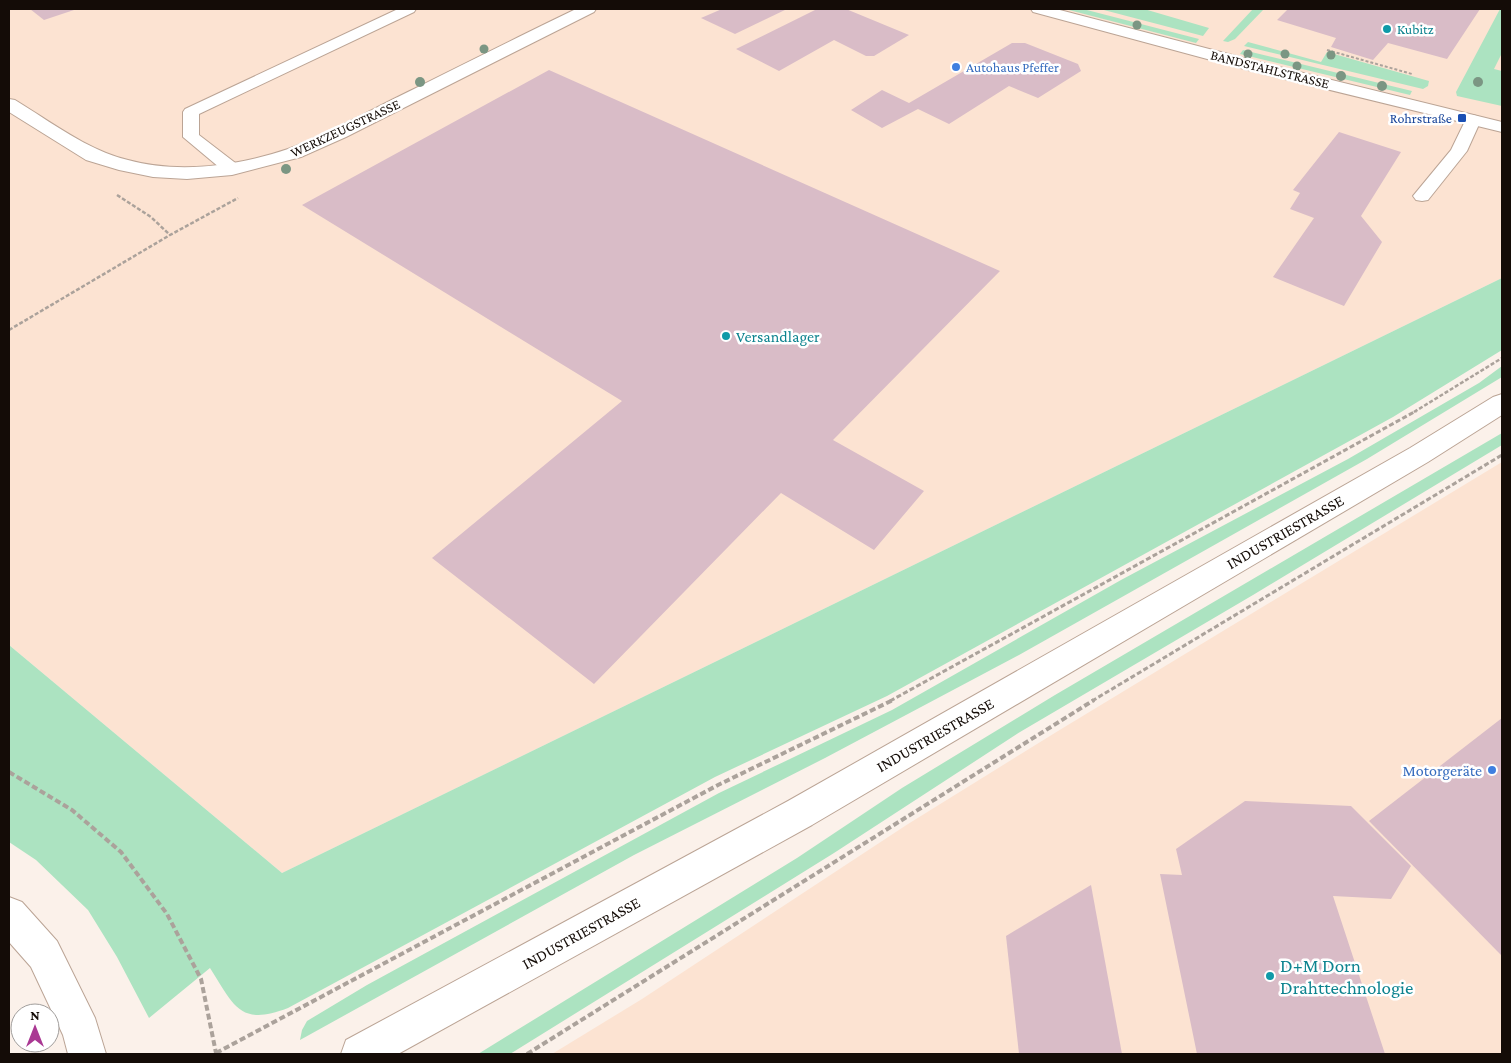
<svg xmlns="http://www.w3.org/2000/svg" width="1511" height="1063" font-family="'Crimson Pro',serif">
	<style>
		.built { fill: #fce3d2 }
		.green { fill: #ace3c1 }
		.building { fill: #d9bcc7 }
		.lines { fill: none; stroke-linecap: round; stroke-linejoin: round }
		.service-casing { stroke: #bba495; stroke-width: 2 }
		.minor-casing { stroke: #bba495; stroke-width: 2 }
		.tertiary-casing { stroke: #bba495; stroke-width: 2 }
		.secondary-casing { stroke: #bba495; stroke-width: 2 }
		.path-far3 { stroke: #aba29b; stroke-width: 2; stroke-dasharray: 3 2; stroke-linecap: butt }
		.path-far2 { stroke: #aba29b; stroke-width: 2.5; stroke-dasharray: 4 2; stroke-linecap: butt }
		.path-far1 { stroke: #aba29b; stroke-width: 3; stroke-dasharray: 5 2.5; stroke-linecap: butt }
		.path { stroke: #aba29b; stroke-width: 4; stroke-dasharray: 6 3; stroke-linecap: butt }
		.service { fill: #fff; fill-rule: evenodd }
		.minor { fill: #fff; fill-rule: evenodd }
		.tertiary { fill: #fff; fill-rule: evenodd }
		.secondary { fill: #fff; fill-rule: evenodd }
		.tree { fill: #7b9683 }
		.culture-dot { fill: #0f9aa8; stroke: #fff; stroke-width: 2 }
		.shop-dot { fill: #3f7fe0; stroke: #fff; stroke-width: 2 }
		.transit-dot { fill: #1a4fb4; stroke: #fff; stroke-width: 2 }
		.labels { text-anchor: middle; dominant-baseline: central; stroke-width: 5; stroke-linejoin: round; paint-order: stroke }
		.far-culture-label { font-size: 14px; fill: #0d838f; stroke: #fff; text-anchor: start }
		.far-shop-label { font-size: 14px; fill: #366cbe; stroke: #fff; text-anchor: start }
		.far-street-label { font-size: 14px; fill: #140c07; stroke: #fff }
		.far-transit-label { font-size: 14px; fill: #164399; stroke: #fff; text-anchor: end }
		.culture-label { font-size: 16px; fill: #0d838f; stroke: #fff; text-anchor: start }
		.street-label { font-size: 16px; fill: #140c07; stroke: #fff }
		.shop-label { font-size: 16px; fill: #366cbe; stroke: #fff; text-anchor: end }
		.near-culture-label { font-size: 19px; fill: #0d838f; stroke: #fff; text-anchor: start }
	</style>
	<rect width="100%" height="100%" fill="#fbf1ea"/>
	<g class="built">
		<path d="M9,9H1502V278L282,873L9,645Z"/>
		<path d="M1502,462V1054H552L642,999L908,824L1058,731Z"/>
	</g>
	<g class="green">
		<path d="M1065,9H1083L1199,39L1196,43Z"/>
		<path d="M1100,9H1144L1209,28L1203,36Z"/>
		<path d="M1253,9H1264L1235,39L1228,42L1223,41Z"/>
		<path d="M1500,9H1502V53L1494,69L1502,71V106L1457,96L1456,92Z"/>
		<path d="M1248,42L1321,62L1327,52L1429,81L1428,86L1423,89L1244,46Z"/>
		<path d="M1243,50L1412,91L1410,95L1240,54Z"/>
		<path d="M1502,278V350L1393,417L887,696L715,777L288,1008C239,1027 234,1005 210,968L149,1018L117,957L88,910L36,860L9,842V645L282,873Z"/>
		<path d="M1502,366V377L1367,459L1019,655L825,758L634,855L300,1040L302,1030L307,1021L367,985L719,793L892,710L1121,580L1348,459L1479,383Z"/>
		<path d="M1502,433V445L1253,595L1020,732L834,853L510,1054H478L797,858L902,788L1055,695Z"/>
	</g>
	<g class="building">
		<path d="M30,9H77L44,20Z"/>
		<path d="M722,9H787L735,34L701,18Z"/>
		<path d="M817,9H846L909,35L874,56H866L834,40L779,71L736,49Z"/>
		<path d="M1288,9H1480L1447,59L1388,43L1373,60L1331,47L1336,38L1277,20Z"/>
		<path d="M1012,43H1025L1078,64L1081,71L1038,98L1009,86L949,124L918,109L882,128L851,110L882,90L909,103Z"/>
		<path d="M549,70L1000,271L833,440L924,491L874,550L781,493L594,684L432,558L622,401L302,205Z"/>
		<path d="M1339,132L1401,152L1361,216L1382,242L1344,306L1273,277L1314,218L1290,209L1300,193L1293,190Z"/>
		<path d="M1502,718V956L1369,821Z"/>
		<path d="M1245,801L1351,806L1411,866L1391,899L1333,896L1385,1054H1197L1160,874L1182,875L1176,849Z"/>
		<path d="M1091,885L1122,1054H1019L1006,936Z"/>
	</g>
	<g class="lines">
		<g class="service-casing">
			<g id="service">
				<path d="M398,9H416L414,12L199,114V135L238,165L240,169L238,173H226L183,137V112L185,109Z"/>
				<path d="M1473,115L1479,117L1481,120L1467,151L1428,200L1422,201L1416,200L1413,196L1451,150L1467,117Z"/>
			</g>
		</g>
		<g class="minor-casing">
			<path id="minor" d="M576,9H596L594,12L346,137L301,157L232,175L187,179L153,177L119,170L86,160L9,112V99L15,100C51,122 87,150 128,160C179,174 238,166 288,149C331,133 372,109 414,89C468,62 522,35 576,9Z"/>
		</g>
		<g class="tertiary-casing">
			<g id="tertiary">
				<path d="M1031,9H1056L1259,62L1502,122V132L1248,70L1033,12Z"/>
				<path d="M9,897L22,902L57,941L95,1018L106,1054H68L63,1035L31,967L9,942Z"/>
			</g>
		</g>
		<g class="secondary-casing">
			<path id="secondary" d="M1502,394V415L1428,462L812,825L398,1054H341L346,1040L788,801L1410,448L1493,397Z"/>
		</g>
		<path class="path-far3" d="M1327,50L1412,74"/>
		<g class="path-far2">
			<path d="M117,195L151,217L170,235"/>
			<path d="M9,330L170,235L238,198"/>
			<path d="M1414,412L1502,358"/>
		</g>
		<g class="path-far1">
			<path d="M890,701L1416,411"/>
			<path d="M1092,701L1502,455"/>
		</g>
		<g class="path">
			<path d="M9,772L72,810L121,852L167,914L201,979L216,1053"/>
			<path d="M216,1053L718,785L893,700"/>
			<path d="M527,1054L1094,700"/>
		</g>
		<use href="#service" class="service"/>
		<use href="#minor" class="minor"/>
		<use href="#tertiary" class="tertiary"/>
		<use href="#secondary" class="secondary"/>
	</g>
	<g class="tree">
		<circle cx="1137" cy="25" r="4.5"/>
		<circle cx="484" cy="49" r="4.5"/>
		<circle cx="1248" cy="54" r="4.5"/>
		<circle cx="1285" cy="54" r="4.5"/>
		<circle cx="1331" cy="55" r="4.5"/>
		<circle cx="1297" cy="66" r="4.5"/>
		<circle cx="1341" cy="76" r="5"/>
		<circle cx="420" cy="82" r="5"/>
		<circle cx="1478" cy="82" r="5"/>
		<circle cx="1382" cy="86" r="5"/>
		<circle cx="286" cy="169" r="5"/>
	</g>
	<g class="culture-dot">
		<circle cx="1387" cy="29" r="5"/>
		<circle cx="726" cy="336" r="5"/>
		<circle cx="1270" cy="976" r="5"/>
	</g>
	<g class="shop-dot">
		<circle cx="956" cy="67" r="5"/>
		<circle cx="1492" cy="770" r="5"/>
	</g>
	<rect class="transit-dot" x="1457" y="113" width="10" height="10" rx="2.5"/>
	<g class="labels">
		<g class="far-culture-label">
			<text x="1397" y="29">Kubitz</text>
		</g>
		<g class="far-shop-label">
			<text x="966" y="67">Autohaus Pfeffer</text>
		</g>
		<g class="far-street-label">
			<text transform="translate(1270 69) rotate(14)">BANDSTAHLSTRASSE</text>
			<text transform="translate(345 128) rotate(-25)">WERKZEUGSTRASSE</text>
		</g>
		<g class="far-transit-label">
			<text x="1452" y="118">Rohrstraße</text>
		</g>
		<g class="culture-label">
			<text x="736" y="336">Versandlager</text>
		</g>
		<g class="street-label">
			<text transform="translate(1285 532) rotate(-30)">INDUSTRIESTRASSE</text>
			<text transform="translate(935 735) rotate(-30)">INDUSTRIESTRASSE</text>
			<text transform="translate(581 933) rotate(-29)">INDUSTRIESTRASSE</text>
		</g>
		<g class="shop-label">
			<text x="1482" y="770">Motorgeräte</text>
		</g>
		<g class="near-culture-label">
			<text x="1280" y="965">D+M Dorn<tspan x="1280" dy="22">Drahttechnologie</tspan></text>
		</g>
	</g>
	<rect width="1511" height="1063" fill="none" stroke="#140c07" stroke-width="20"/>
	<g transform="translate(35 1028)"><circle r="24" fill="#ffffff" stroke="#a19e9c"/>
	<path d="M0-4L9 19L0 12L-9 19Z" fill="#aa3893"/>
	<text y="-8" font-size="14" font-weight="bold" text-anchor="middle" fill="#140c07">N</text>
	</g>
</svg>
